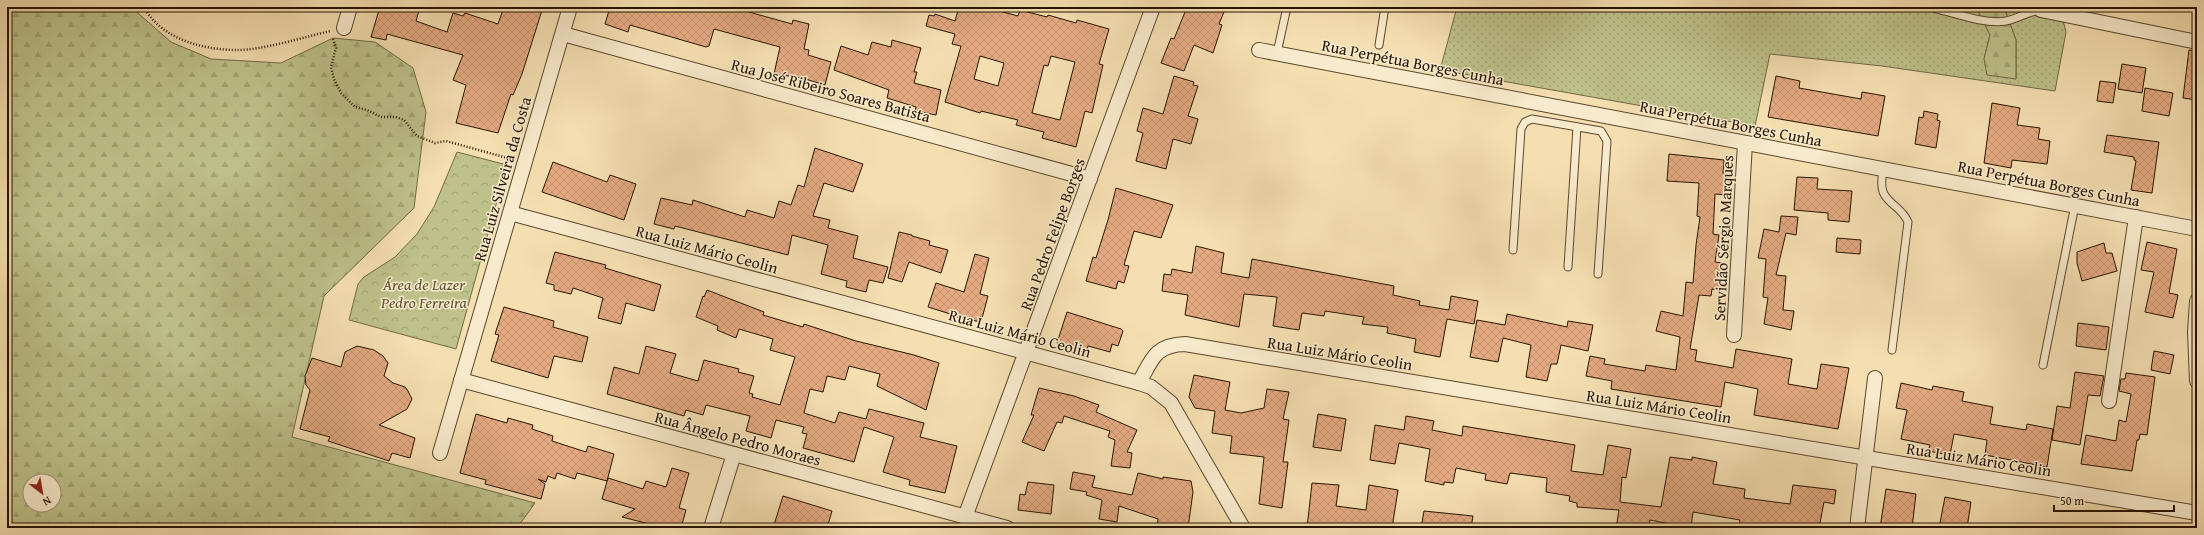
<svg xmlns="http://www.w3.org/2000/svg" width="2204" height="535" font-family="'Gentium Book Plus',serif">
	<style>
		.grass { fill: url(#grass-dots); stroke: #726a45 }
		.forest { fill: url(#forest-firs); stroke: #726a45; fill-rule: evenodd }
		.park { fill: url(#park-crowns); stroke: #726a45 }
		.building { fill: url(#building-cross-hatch); stroke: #271400; fill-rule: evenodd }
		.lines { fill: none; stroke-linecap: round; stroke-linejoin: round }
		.service-casing { stroke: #5a472c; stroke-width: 9 }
		.minor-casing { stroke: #5a472c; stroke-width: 16 }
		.path { stroke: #271400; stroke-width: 2.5; stroke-dasharray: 1 2; stroke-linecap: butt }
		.service { stroke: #f8eacc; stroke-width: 7 }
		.minor { stroke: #f8eacc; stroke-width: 14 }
		.labels { text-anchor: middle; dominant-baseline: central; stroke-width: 3; stroke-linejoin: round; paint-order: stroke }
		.street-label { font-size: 16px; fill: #271400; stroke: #f8eacc }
		.park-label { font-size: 16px; font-style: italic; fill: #5c5130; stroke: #f8eacc }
	</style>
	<defs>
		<pattern id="grass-dots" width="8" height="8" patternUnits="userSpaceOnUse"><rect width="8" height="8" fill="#bec18a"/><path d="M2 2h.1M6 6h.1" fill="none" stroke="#a3a575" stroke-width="1.8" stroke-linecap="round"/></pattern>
		<pattern id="forest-firs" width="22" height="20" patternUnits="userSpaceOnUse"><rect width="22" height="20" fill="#bec18a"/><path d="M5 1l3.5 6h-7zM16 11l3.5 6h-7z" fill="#a3a575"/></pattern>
		<pattern id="park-crowns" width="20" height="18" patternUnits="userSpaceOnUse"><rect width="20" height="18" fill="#bec18a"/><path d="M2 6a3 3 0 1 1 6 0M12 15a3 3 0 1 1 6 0" fill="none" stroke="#a3a575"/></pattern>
		<pattern id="building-cross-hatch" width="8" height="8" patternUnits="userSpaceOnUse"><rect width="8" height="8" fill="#e4aa81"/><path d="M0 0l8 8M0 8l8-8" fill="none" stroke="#c4916e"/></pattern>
	</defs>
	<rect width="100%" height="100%" fill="#f5dfb1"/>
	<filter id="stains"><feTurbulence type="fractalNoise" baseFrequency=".005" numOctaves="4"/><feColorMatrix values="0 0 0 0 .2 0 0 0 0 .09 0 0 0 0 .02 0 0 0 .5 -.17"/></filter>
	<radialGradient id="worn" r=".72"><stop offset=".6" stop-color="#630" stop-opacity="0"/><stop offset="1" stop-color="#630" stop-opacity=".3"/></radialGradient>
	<path class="grass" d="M1457,7H1976L1990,35L1984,59L2016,79V40L2004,7H2057L2060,9L2066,32L2055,91L1882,66L1770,54L1755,126L1440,70Z"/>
	<g class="forest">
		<path d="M7,7H131L171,42L211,59L281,63L333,38L375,42L413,68L426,112L414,208L324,296L292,437L535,503L517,528H7ZM30,481H54V505H30Z"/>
		<path d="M1976,7H2004L2016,40V79L1987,75L1984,59L1990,35Z"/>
	</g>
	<path class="park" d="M457,152L507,165L456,349L349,320L358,284L364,277L395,257L417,234L434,207Z"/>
	<g class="building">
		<path d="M382,7H420L416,21L447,32L453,13L463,16L465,13L498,24L504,7H543L522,74L513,95L511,94L498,133L456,123L466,85L453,80L463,55L387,34L386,40L371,37L379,10L381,11Z"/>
		<path d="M610,7H750L749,12L792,24L793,20L809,24L804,49L809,50L808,55L831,62L825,85L802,78L774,74L780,47L714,29L709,46L706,47L630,25L628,32L605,24Z"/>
		<path d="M959,7H985L1018,16L1020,10L1047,17L1048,15L1076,23L1077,20L1109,29L1099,64L1103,65L1092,113L1085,111L1076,147L1042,138L1044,132L1016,125L1018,120L981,111L980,113L945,102L961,46L952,44L955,34L926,26L929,15L934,16L935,14L955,21ZM980,56L1004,63L998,86L974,79ZM1051,56L1075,62L1060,120L1032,113L1044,65L1048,66Z"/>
		<path d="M1187,7H1226L1219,24L1222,25L1213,53L1194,45L1184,71L1161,63L1171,38L1174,39Z"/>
		<path d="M892,40L921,48L914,72H917L914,83L941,90L936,115L915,111L916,107L887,98L889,90L834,70L841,46L868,55L872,42L891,47Z"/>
		<path d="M2189,50L2197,51V100L2183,98Z"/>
		<path d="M2122,64L2146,68L2142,93L2118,89Z"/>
		<path d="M1174,76L1194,82L1193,85L1198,86L1188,116L1198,119L1191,144L1173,139L1166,169L1136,161L1143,133L1137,131L1143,108L1163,114Z"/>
		<path d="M1776,76L1800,81L1799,88L1861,99L1862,92L1885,96L1878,136L1768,117Z"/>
		<path d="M2100,81L2116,83L2113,103L2097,101Z"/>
		<path d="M2145,88L2173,93L2169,116L2142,111Z"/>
		<path d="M1992,103L2020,108L2017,125L2040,128L2038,139L2050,141L2047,164L2012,160L2011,168L1984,163Z"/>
		<path d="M1924,111L1938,114L1937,120L1940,121L1936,148L1915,144L1919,117L1923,118Z"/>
		<path d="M2107,135L2159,142L2152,193L2131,190L2136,161L2134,160V157L2104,152Z"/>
		<path d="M815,148L863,164L853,192L824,183L813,216L830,220L828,228L858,236L853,258L888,267L883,283L869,280L866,292L846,287L847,281L821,274L828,245L792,235L788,255L675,226L674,229L654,224L661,198L692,205L693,200L745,217L747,210L774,218L779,201L791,205L798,185L804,187Z"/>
		<path d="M1669,154L1724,160L1723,173H1730L1729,195L1715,194L1713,234L1719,235L1715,262L1722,263L1720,290L1712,289L1711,296L1699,295L1690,349L1697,350L1695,361L1733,368L1736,349L1792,359L1788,384L1817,389L1821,364L1849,368L1838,429L1754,415L1758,389L1725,382L1721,407L1611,389L1612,381L1586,376L1590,356L1605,359L1604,364L1645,371L1646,365L1676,370L1680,337L1656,331L1661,311L1683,316L1686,282L1693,283L1696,245L1700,217L1697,216L1699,183L1667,181Z"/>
		<path d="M553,162L607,182L610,175L636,184L624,220L542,192Z"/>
		<path d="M1797,177L1818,178L1817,189L1852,191L1849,222L1828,220V213L1794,210Z"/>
		<path d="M1116,188L1173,205L1161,238L1134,231L1124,265L1129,266L1124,283L1118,281L1116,289L1086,281L1093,257L1096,258L1108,220Z"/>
		<path d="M1781,216L1798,217L1796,235L1786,233L1776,275L1786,276L1783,310L1794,311L1791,330L1764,324L1768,298L1763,297L1766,259L1758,258L1764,229L1779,232Z"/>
		<path d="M899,232L912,235V236L930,241L929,245L948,250L941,273L909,262L902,282L888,278Z"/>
		<path d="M1837,238L1861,240L1860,254L1836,252Z"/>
		<path d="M2147,242L2177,249L2169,293L2178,295L2173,318L2145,312L2154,272L2141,270Z"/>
		<path d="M2104,243L2106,253H2112L2117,271L2082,281L2077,263V252Z"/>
		<path d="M1196,246L1224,253L1221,273L1249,278L1252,259L1394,286L1393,295L1420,301L1419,305L1449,310L1451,296L1478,301L1474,324L1447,319L1440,357L1414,352L1416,339L1387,333L1388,327L1362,324L1364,317L1325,311L1324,316L1302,313L1299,330L1273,326L1277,297L1244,294L1239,327L1185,315L1188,295L1162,291L1164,274L1171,275L1172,269L1192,273Z"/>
		<path d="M555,252L606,265L605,268L661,285L654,311L626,303L621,324L598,318L603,298L573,288L571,294L554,290V285L546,283Z"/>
		<path d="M975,254L989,258L980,294L988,296L981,322L957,317V316L928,307L936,283L964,292Z"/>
		<path d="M707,290L764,312L763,315L803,327L804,324L856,341L914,355L939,363L926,410L877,386L880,374L849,366L845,380L827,376L823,392L810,389L804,413L835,423L839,412L866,419L869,409L924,423L920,437L957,446L945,493L909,485L910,480L883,472L894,437L864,427L854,462L803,448L807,434L802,433L804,427L776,420L771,438L746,431L750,416L706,405L703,415L686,410L684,416L607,394L614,367L639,374L646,346L676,354L670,373L698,381L704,360L739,369L738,372L754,376L749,393L753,394L752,397L780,405L795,357L770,350L773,339L739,329L736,338L717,330L718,326L696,317L703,296L704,297Z"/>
		<path d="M504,307L554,321L553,327L588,337L582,362L554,356L548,378L491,361L499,335L495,334Z"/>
		<path d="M1067,312L1121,329L1123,331L1118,346L1112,344L1110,352L1088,346L1086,353L1057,343Z"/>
		<path d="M1507,314L1567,327L1568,321L1593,325L1588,351L1561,345L1557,364H1551L1547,381L1526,377L1531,345L1503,338L1498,362L1470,357L1477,320L1505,325Z"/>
		<path d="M2078,323L2109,327L2106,350L2076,346Z"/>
		<path d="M357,346L374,350L383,356L388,363L384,376L393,383L405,387L408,391L412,399L407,409L379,425L415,438L410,458L392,453L389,461L328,441L330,437L300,429L310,390L306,385L305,376L312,358L341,367L345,352Z"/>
		<path d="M2154,351L2174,355L2170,374L2151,370Z"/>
		<path d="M2075,372L2104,376L2100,396L2088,395L2080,445L2052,440L2057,406L2070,408Z"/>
		<path d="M2126,373L2155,377L2147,435L2140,434L2139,440H2137L2132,471L2081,464L2086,435L2116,441L2119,420L2126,422L2131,394L2119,391L2121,379H2125Z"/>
		<path d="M1194,375L1230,382L1225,410L1241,413L1264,408L1267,389L1289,392L1283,419L1289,420L1283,462H1288L1282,508L1259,504L1264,457L1230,453L1232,436L1212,433L1215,411L1195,408L1189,397Z"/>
		<path d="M1901,383L1932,390L1933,386L1964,392L1962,401L1993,407L1990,424L2026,430L2027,424L2053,429L2047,467L1985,455L1987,440L1954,434L1950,455L1928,451L1930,445L1901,439L1907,410L1896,408Z"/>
		<path d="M1039,388L1074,396L1099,405L1096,412L1137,430L1127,452L1132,453L1130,468L1111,466L1115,440L1108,437L1110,431L1064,416L1062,423L1057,422L1044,451L1022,442L1034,415H1031Z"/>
		<path d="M476,414L507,423L508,418L533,425L532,429L553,436L552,441L586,452L588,446L614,454L607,481L577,473L575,479L557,473L555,479L548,476L546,482L538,479L545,484L541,499L485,484L486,480L460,473Z"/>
		<path d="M1318,414L1346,419L1341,451L1313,447Z"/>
		<path d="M1406,416L1434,421L1432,430L1462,436L1463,426L1575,445L1571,471L1603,475L1608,445L1631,449L1626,478L1622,477L1620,502L1661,507L1670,457L1692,460V457L1717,462L1713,484L1745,489L1744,498L1790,504L1793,485L1836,490L1834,504L1824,502L1819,528H1739L1740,520L1693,512L1691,528L1650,520L1649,528H1616L1619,510L1577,507V503L1569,501L1570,496L1546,492L1547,478L1510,473L1507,484L1485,480L1486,474L1456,468L1453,483L1444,482V485L1425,481L1430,449L1399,443L1395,464L1370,460L1375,425L1404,430Z"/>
		<path d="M672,468L689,473L679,508L686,510L681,528H656L657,526L622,517L635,509L602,499L608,478L643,489L646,481L666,487Z"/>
		<path d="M1073,472L1095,476L1092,487L1132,495L1138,473L1163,479V477L1191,481L1193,492L1188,528H1157L1158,519L1119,506L1117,522L1099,519L1102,500L1086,495L1087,492L1070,489Z"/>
		<path d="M1028,482L1054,485L1051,514L1018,510L1020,494L1025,495Z"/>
		<path d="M1312,483L1339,485L1336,506L1366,510L1369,485L1398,490L1392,528H1307Z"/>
		<path d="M1886,489L1916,494L1912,528H1880Z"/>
		<path d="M783,496L832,511L827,528H773Z"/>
		<path d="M1945,497L1971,502L1967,528H1939Z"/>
		<path d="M1424,511L1473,516L1471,528H1421Z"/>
	</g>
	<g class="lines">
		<g class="service-casing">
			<g id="service">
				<path d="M1930,7C1952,12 1984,25 2006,21C2018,19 2028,11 2041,10"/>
				<path d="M1379,45L1385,7"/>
				<path d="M1277,53L1287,7"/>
				<path d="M1883,169C1882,176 1880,187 1884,194C1891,206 1902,208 1908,222L1892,350"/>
				<path d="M1513,250L1521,129L1525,122L1532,119L1601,131L1607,141L1598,274"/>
				<path d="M1568,267L1577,127"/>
				<path d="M2043,365L2075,205"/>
			</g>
		</g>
		<g class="minor-casing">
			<g id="minor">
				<path d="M2041,10L2197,42"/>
				<path d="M344,28L350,7"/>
				<path d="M563,34L1090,179"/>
				<path d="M1259,50L2197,229"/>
				<path d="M510,213L1139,383C1152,359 1155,345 1185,344L2197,513"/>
				<path d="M2197,301L2195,332L2197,381"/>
				<path d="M1734,335L1745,143"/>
				<path d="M461,380L1007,528"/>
				<path d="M1139,383L1151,387L1171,403L1243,528"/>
				<path d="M2109,401L2136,217"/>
				<path d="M440,453L570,7"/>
				<path d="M965,517L1153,7"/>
				<path d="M711,528L734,454"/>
				<path d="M1857,528L1875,378"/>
			</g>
		</g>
		<g class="path">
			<path d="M144,7C161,39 203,50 237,50C264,50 303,37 331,31"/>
			<path d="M333,39L336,48L331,67L334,79L341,93L355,107L367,110L381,117H396L404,120L417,136L435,143L446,141L511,159"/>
		</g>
		<use href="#service" class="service"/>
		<use href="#minor" class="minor"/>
	</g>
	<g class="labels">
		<g class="street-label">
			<text transform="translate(1413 62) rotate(11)">Rua Perpétua Borges Cunha</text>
			<text transform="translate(831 90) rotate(15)">Rua José Ribeiro Soares Batista</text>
			<text transform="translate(1731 123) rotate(11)">Rua Perpétua Borges Cunha</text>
			<text transform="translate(502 179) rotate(-74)">Rua Luiz Silveira da Costa</text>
			<text transform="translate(2049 183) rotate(11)">Rua Perpétua Borges Cunha</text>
			<text transform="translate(1052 234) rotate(-70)">Rua Pedro Felipe Borges</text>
			<text transform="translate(1723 238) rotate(-87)">Servidão Sérgio Marques</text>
			<text transform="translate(707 249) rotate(15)">Rua Luiz Mário Ceolin</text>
			<text transform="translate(1020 333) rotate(15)">Rua Luiz Mário Ceolin</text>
			<text transform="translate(1340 353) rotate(9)">Rua Luiz Mário Ceolin</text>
			<text transform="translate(1659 406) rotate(9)">Rua Luiz Mário Ceolin</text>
			<text transform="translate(738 438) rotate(15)">Rua Ângelo Pedro Moraes</text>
			<text transform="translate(1979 459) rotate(9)">Rua Luiz Mário Ceolin</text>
		</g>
		<g class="park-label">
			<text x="424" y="284">Área de Lazer<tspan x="424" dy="18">Pedro Ferreira</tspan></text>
		</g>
	</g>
	<rect width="2204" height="535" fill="none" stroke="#f5dfb1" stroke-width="24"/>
	<rect x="8" y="8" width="2188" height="519" fill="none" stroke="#271400" stroke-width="2"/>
	<rect x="12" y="12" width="2180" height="511" fill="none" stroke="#271400"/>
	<g transform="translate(42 493) rotate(149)"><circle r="19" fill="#f8eacc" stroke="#a4947a"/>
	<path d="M0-3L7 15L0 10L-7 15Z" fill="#8f2418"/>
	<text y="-6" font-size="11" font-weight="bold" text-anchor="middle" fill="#271400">N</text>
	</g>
	<path d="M2054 505v6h120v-6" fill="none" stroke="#271400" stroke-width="2"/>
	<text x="2060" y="505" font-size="12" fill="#271400" stroke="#f8eacc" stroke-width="3" paint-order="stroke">50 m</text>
	<rect width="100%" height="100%" filter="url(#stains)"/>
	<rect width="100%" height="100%" fill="url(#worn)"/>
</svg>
